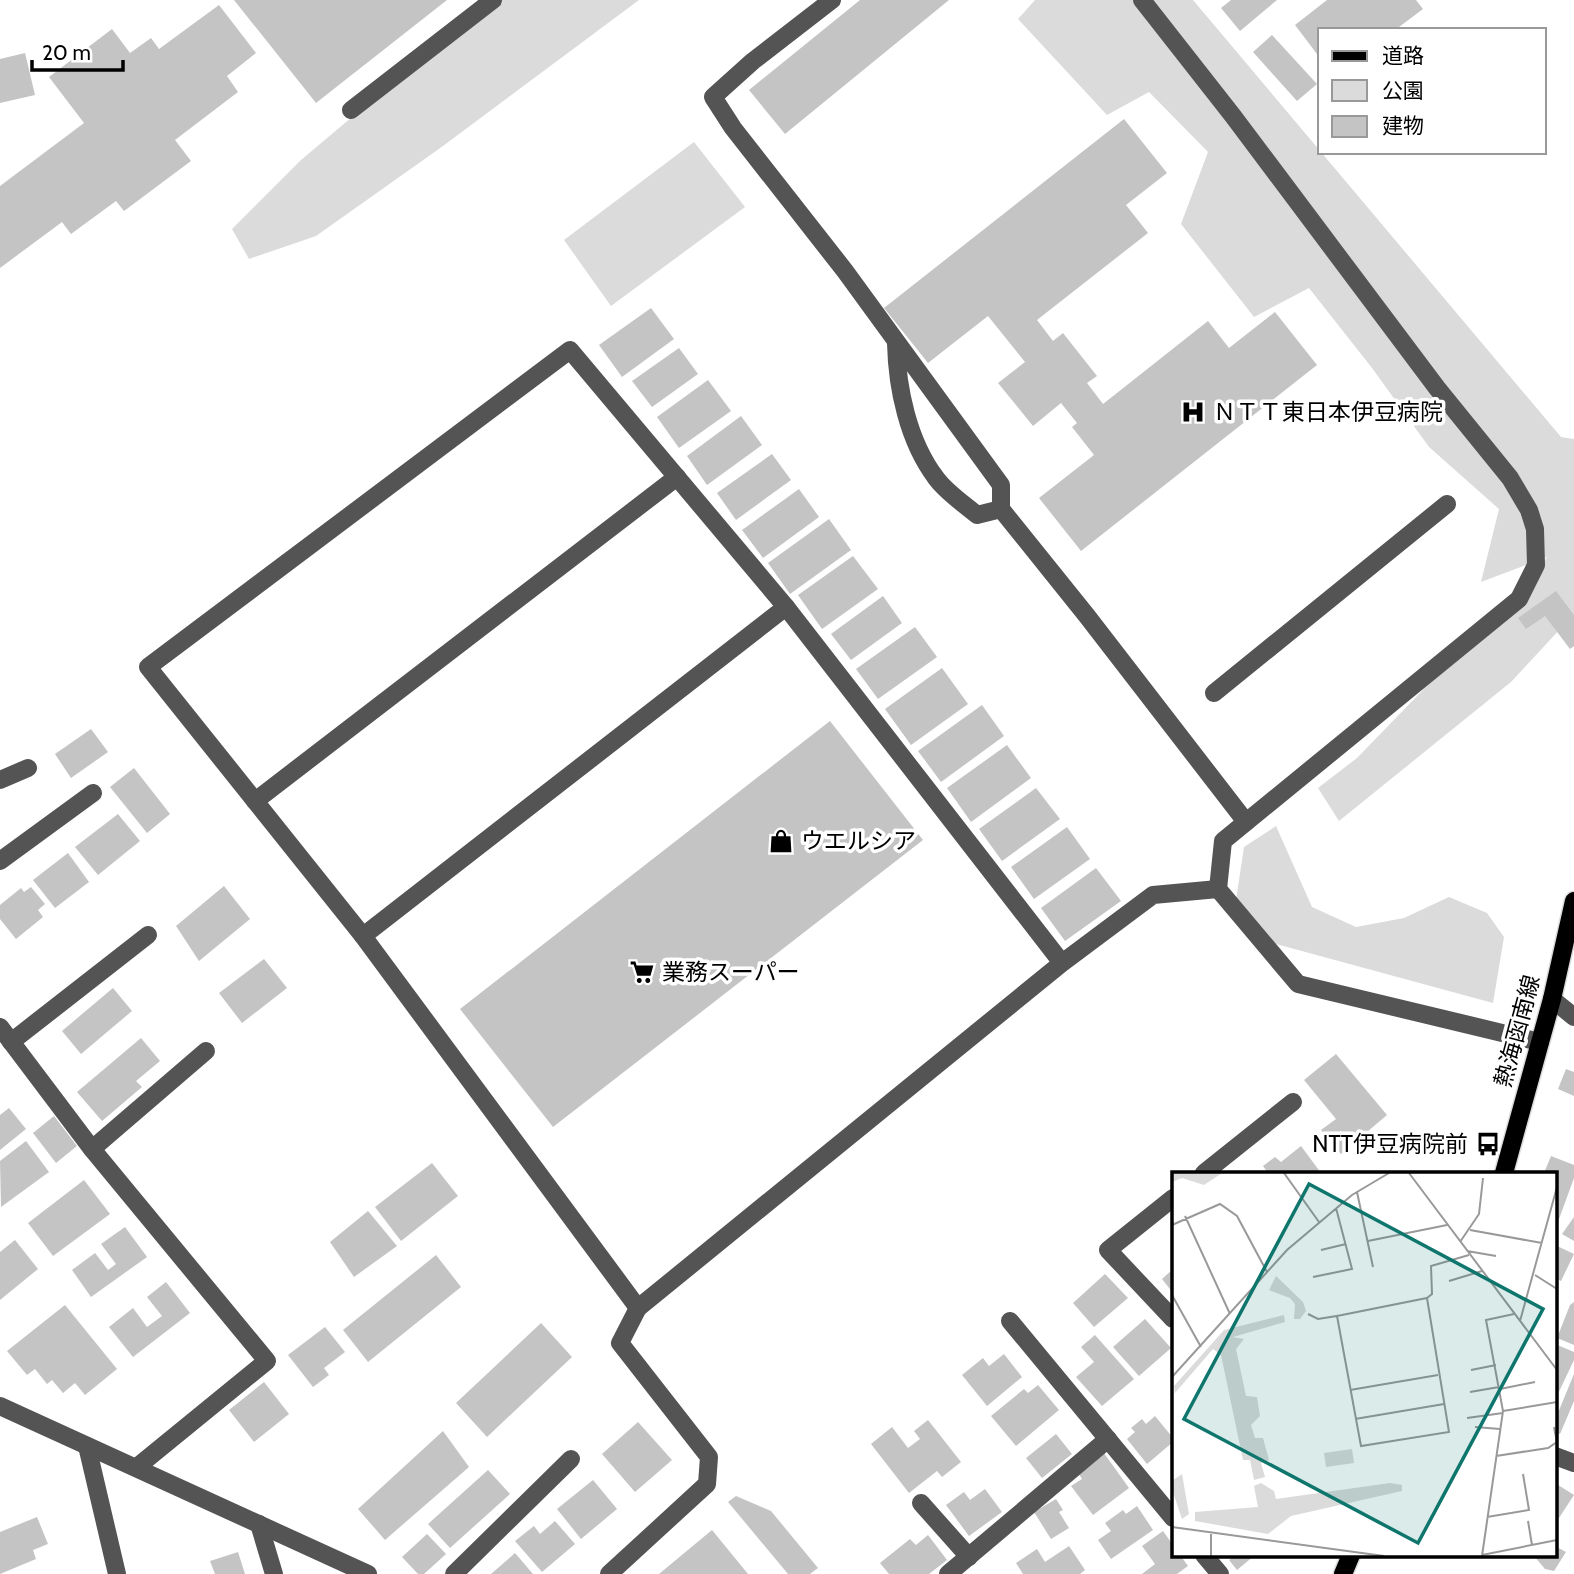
<svg xmlns="http://www.w3.org/2000/svg" width="1574" height="1574" font-family="Cabin,'Noto Sans JP',sans-serif">
	<style>
		.green { fill: #dbdbdb }
		.building { fill: #c4c4c4 }
		.lines { fill: none; stroke-linecap: round; stroke-linejoin: round }
		.major-casing { stroke: #dbdbdb; stroke-width: 21 }
		.minor { stroke: #545454; stroke-width: 18 }
		.major { stroke: #000; stroke-width: 18 }
		.labels { text-anchor: middle; dominant-baseline: central; stroke-width: 7; stroke-linejoin: round; paint-order: stroke }
		.poi-label { font-size: 23px; fill: #000; stroke: #fff; text-anchor: start }
		.street-label { font-size: 23px; fill: #000; stroke: #fff }
		.inset-road { fill: none; stroke: #999; stroke-width: 2 }
		.view { fill: #0f766e; fill-opacity: 0.15; stroke: #0f766e; stroke-width: 3.5 }
		.inset-edge { fill: none; stroke: #000; stroke-width: 3.5 }
	</style>
	<rect width="100%" height="100%" fill="#fff"/>
	<g class="green">
		<path d="M491,0H639L443,146L316,236L249,259L232,229L301,160Z"/>
		<path d="M1035,0H1193L1561,437L1574,439V614L1511,682L1339,821L1318,788L1357,758L1482,629L1523,591L1547,557L1481,582L1499,509L1429,447L1372,368L1309,288L1254,317L1181,224L1208,152L1149,92L1107,115L1018,19Z"/>
		<path d="M694,142L745,207L611,306L564,240Z"/>
		<path d="M1276,826L1312,907L1356,927L1404,918L1449,897L1487,913L1504,937L1493,1003L1276,944L1236,900L1244,847Z"/>
	</g>
	<g class="building">
		<path d="M234,0H447L316,103Z"/>
		<path d="M860,0H949L785,134L749,90Z"/>
		<path d="M1231,0H1277L1240,31L1221,8Z"/>
		<path d="M1327,0H1416L1423,9L1395,30H1320V58L1295,25Z"/>
		<path d="M219,5L256,53L227,76L238,92L175,140L191,161L124,211L116,201L71,234L62,222L0,268V186L84,123L49,77L112,29L130,53L151,38L159,49Z"/>
		<path d="M1272,35L1317,84L1297,101L1253,52Z"/>
		<path d="M25,53L35,95L0,103V59Z"/>
		<path d="M1124,119L1167,173L1126,205L1148,233L1037,320L1053,341L1063,333L1097,376L1087,383L1103,404L1208,321L1229,348L1275,312L1317,365L1081,551L1039,498L1094,455L1072,427L1077,423L1061,403L1033,426L998,383L1025,362L988,316L928,363L884,308Z"/>
		<path d="M651,308L674,339L622,377L599,345Z"/>
		<path d="M679,348L698,374L652,407L632,381Z"/>
		<path d="M708,380L731,411L679,448L657,417Z"/>
		<path d="M741,416L762,445L707,485L687,456Z"/>
		<path d="M772,454L791,480L736,520L717,493Z"/>
		<path d="M799,489L819,517L763,558L742,530Z"/>
		<path d="M829,519L851,550L790,594L768,563Z"/>
		<path d="M853,556L878,589L822,629L798,595Z"/>
		<path d="M1556,591L1574,615V646L1570,649L1545,616L1526,629L1518,618Z"/>
		<path d="M883,596L902,623L851,660L831,634Z"/>
		<path d="M915,627L937,657L878,699L856,669Z"/>
		<path d="M942,668L968,704L911,745L885,709Z"/>
		<path d="M982,705L1004,736L941,782L918,751Z"/>
		<path d="M830,721L923,840L553,1127L460,1009Z"/>
		<path d="M91,729L108,752L71,778L55,754Z"/>
		<path d="M1007,745L1031,778L971,822L947,788Z"/>
		<path d="M134,768L170,814L147,833L110,787Z"/>
		<path d="M1036,788L1060,819L1002,861L979,829Z"/>
		<path d="M118,814L140,841L98,875L75,847Z"/>
		<path d="M1067,827L1090,859L1034,899L1011,867Z"/>
		<path d="M68,853L89,882L55,908L33,880Z"/>
		<path d="M1096,868L1121,901L1065,941L1041,908Z"/>
		<path d="M224,886L250,919L199,961L176,926Z"/>
		<path d="M31,887L45,904L38,910L43,917L16,939L0,919V905L21,888L24,892Z"/>
		<path d="M264,959L287,988L242,1023L219,993Z"/>
		<path d="M113,988L132,1011L81,1054L62,1031Z"/>
		<path d="M141,1038L160,1061L136,1081L142,1087L102,1121L77,1092Z"/>
		<path d="M1336,1054L1387,1115L1341,1154L1321,1130L1336,1119L1304,1080Z"/>
		<path d="M1566,1069L1574,1072V1096L1558,1089Z"/>
		<path d="M9,1108L26,1129L0,1150V1115Z"/>
		<path d="M54,1116L77,1146L56,1163L33,1133Z"/>
		<path d="M26,1141L49,1172L1,1207L0,1161Z"/>
		<path d="M1301,1146L1321,1173H1268L1263,1166L1275,1157L1281,1162Z"/>
		<path d="M1551,1156L1574,1165V1178L1555,1230V1173H1544Z"/>
		<path d="M432,1163L458,1196L401,1241L375,1207Z"/>
		<path d="M84,1180L110,1214L53,1256L28,1223Z"/>
		<path d="M368,1211L397,1246L354,1277L330,1242Z"/>
		<path d="M1574,1217V1241L1562,1234Z"/>
		<path d="M125,1227L147,1257L91,1297L72,1270L95,1253L108,1270L116,1264L101,1244Z"/>
		<path d="M15,1240L38,1269L0,1300V1252Z"/>
		<path d="M1555,1245L1574,1254L1561,1281L1555,1278Z"/>
		<path d="M436,1255L461,1287L368,1362L343,1330Z"/>
		<path d="M1173,1269V1293L1162,1279Z"/>
		<path d="M1105,1274L1128,1298L1094,1327L1073,1303Z"/>
		<path d="M166,1282L190,1313L133,1357L109,1327L133,1308L147,1327L162,1316L147,1297Z"/>
		<path d="M1574,1302V1345L1557,1338L1570,1305Z"/>
		<path d="M65,1305L117,1369L85,1395L75,1383L63,1393L52,1380L47,1384L35,1369L27,1375L7,1351Z"/>
		<path d="M1145,1319L1171,1348L1139,1376L1113,1347Z"/>
		<path d="M541,1323L572,1357L487,1437L456,1403Z"/>
		<path d="M325,1327L345,1352L324,1368L329,1375L313,1387L288,1355Z"/>
		<path d="M1095,1335L1134,1379L1102,1406L1076,1377L1094,1362L1081,1347Z"/>
		<path d="M1555,1344L1574,1352V1360L1555,1400Z"/>
		<path d="M1004,1354L1022,1377L987,1406L962,1375L983,1358L989,1366Z"/>
		<path d="M1574,1374V1401L1560,1434L1555,1432V1420Z"/>
		<path d="M264,1382L289,1414L254,1442L229,1410Z"/>
		<path d="M1038,1385L1059,1410L1016,1446L991,1416L1024,1389L1028,1393Z"/>
		<path d="M1155,1416L1173,1438V1442L1147,1464L1127,1439L1135,1432L1131,1428L1142,1419L1146,1424Z"/>
		<path d="M928,1420L961,1462L942,1477L937,1471L909,1493L871,1444L892,1427L908,1448L920,1439L914,1431Z"/>
		<path d="M638,1422L672,1460L635,1492L602,1454Z"/>
		<path d="M443,1431L469,1467L385,1540L358,1509Z"/>
		<path d="M1056,1434L1072,1454L1042,1478L1026,1458Z"/>
		<path d="M1101,1449L1129,1488L1093,1515L1071,1486L1082,1479L1075,1468Z"/>
		<path d="M488,1470L510,1494L450,1548L428,1524Z"/>
		<path d="M593,1480L617,1509L581,1539L557,1509Z"/>
		<path d="M1555,1483L1574,1495L1555,1524Z"/>
		<path d="M985,1489L1002,1512L969,1536L946,1505L964,1492L970,1500Z"/>
		<path d="M736,1496L771,1511L818,1568L810,1574H788L728,1502Z"/>
		<path d="M1056,1499L1063,1510L1059,1512L1069,1528L1051,1539L1034,1512Z"/>
		<path d="M1137,1506L1153,1530L1111,1559L1098,1540L1111,1531L1105,1523L1123,1510L1126,1514Z"/>
		<path d="M37,1517L48,1544L33,1550L36,1559L0,1574V1532Z"/>
		<path d="M555,1521L575,1544L542,1572L515,1541L534,1526L540,1534Z"/>
		<path d="M712,1530L748,1574H659Z"/>
		<path d="M1163,1531L1173,1545V1555H1180L1188,1566L1177,1574H1142L1155,1564L1142,1546Z"/>
		<path d="M427,1534L446,1554L424,1574H418L402,1557Z"/>
		<path d="M928,1535L947,1560L929,1574H889L880,1563L910,1539L916,1545Z"/>
		<path d="M1069,1546L1085,1570L1080,1574H1023L1016,1563L1037,1549L1045,1562Z"/>
		<path d="M1555,1546L1566,1552L1554,1571L1545,1569L1534,1556L1555,1555Z"/>
		<path d="M238,1552L245,1574H215L210,1561Z"/>
		<path d="M515,1553L533,1574H491Z"/>
		<path d="M1230,1555H1255L1237,1570L1229,1560L1232,1558Z"/>
	</g>
	<g class="lines">
		<g class="major-casing">
			<g id="major">
				<path d="M1504,1173L1552,999L1574,901"/>
				<path d="M1343,1574L1351,1555"/>
			</g>
		</g>
		<g class="minor">
			<path d="M832,0L753,61L713,97L733,128L845,271L1001,485V509L1087,616L1246,822"/>
			<path d="M1142,0L1233,116L1437,388L1510,478L1529,510L1535,529L1536,565L1519,599L1223,841L1218,889L1298,984L1540,1042"/>
			<path d="M351,110L493,0"/>
			<path d="M896,343C897,388 908,441 936,478C946,492 964,504 977,515L1001,509"/>
			<path d="M1214,693L1447,504"/>
			<path d="M0,780L28,768"/>
			<path d="M255,801L677,477"/>
			<path d="M0,861L93,793"/>
			<path d="M363,936L786,607"/>
			<path d="M1062,963L638,1308L363,936L148,667L570,350L786,607L1062,963L1153,895L1218,889"/>
			<path d="M1552,999L1574,1017"/>
			<path d="M0,1027L92,1149L267,1361L137,1467"/>
			<path d="M11,1042L148,935"/>
			<path d="M92,1149L206,1051"/>
			<path d="M1204,1173L1293,1102"/>
			<path d="M1173,1198L1108,1250L1173,1319"/>
			<path d="M1010,1321L1173,1518"/>
			<path d="M0,1406L368,1574"/>
			<path d="M87,1446L117,1574"/>
			<path d="M1555,1456L1574,1463"/>
			<path d="M921,1503L969,1557"/>
			<path d="M259,1524L274,1574"/>
			<path d="M1204,1555L1220,1574"/>
			<path d="M454,1574L571,1459"/>
			<path d="M609,1574L707,1484L709,1457L620,1343L638,1308"/>
			<path d="M948,1574L1108,1439"/>
		</g>
		<use href="#major" class="major"/>
	</g>
	<defs>
		<g id="hospital-bare" transform="scale(1.89)"><path d="M-5-5h3v3.5h4V-5h3V5h-3V1.5h-4V5h-3Z" fill="#000" stroke="#fff" stroke-width="2.5" paint-order="stroke"/></g>
		<g id="shop-bare" transform="scale(1.89)"><path d="M-5-2.5h2.3a2.7 3.5 0 0 1 5.4 0H5L5.5 6h-11ZM-1.5-2.5h3a1.5 2.3 0 0 0-3 0Z" fill="#000" stroke="#fff" stroke-width="2.5" paint-order="stroke"/></g>
		<g id="supermarket-bare" transform="scale(1.89)"><path d="M-6-5.5h2.5l.6 2H6L4.5 2H-2.5L-4.4-4H-6ZM-1.5 3.2a1.3 1.3 0 1 0 .1 0ZM3 3.2a1.3 1.3 0 1 0 .1 0Z" fill="#000" stroke="#fff" stroke-width="2.5" paint-order="stroke"/></g>
		<g id="bus-bare" transform="scale(1.89)"><path d="M-5-6H5V4H4V6H2V4H-2V6H-4V4H-5ZM-3.5-4V0h7V-4ZM-3.5 1.2v1.5H-2V1.2ZM2 1.2v1.5H3.5V1.2Z" fill="#000" stroke="#fff" stroke-width="2.5" paint-order="stroke"/></g>
	</defs>
	<g fill-rule="evenodd">
		<use href="#hospital-bare" x="1193" y="412"/>
		<use href="#shop-bare" x="781" y="841"/>
		<use href="#supermarket-bare" x="642" y="972"/>
		<use href="#bus-bare" x="1488" y="1144"/>
	</g>
	<g class="labels">
		<g class="poi-label">
			<text x="1213" y="412">ＮＴＴ東日本伊豆病院</text>
			<text x="801" y="841">ウエルシア</text>
			<text x="662" y="972">業務スーパー</text>
			<text x="1468" y="1144" text-anchor="end">NTT伊豆病院前</text>
		</g>
		<g class="street-label">
			<text transform="translate(1517 1031) rotate(-75)">熱海函南線</text>
		</g>
	</g>
	<g transform="translate(1172 1172)">
		<rect width="385" height="385" fill="#fff"/>
		<path d="M0,1H50L32,13L10,6L0,10ZM104,104L131,130L134,139L128,147H122L123,132L118,126L97,118ZM112,143L113,150L61,165L72,167L64,177L74,224L85,225L88,244L79,253L83,266H91L97,288L89,291L93,305L82,308L78,288H71L49,183L41,177L3,221L2,214L52,158ZM180,277L182,291L154,295L152,281ZM10,302L17,342L10,347L0,317V309ZM89,311L102,319L104,327L218,311L230,313V319L119,344L96,362L23,349V340L86,335L82,314Z" fill="#dbdbdb"/>
		<path class="inset-road" d="M112,1L147,50M237,1L385,198M185,20L201,95M13,44L58,142M0,53L48,32L65,44L95,100M298,58L370,71M196,69L275,53M288,70L307,42L311,6M149,78L174,72M295,79L324,84M363,103L385,117M141,105L180,97L164,36M277,109L310,99M0,123L29,175M255,126L260,122L259,94L297,83M136,142L146,147L165,144L189,274L277,260L255,126L165,144M348,149L385,15M299,198L324,193M0,205L115,78L180,23L217,1M328,217L363,210M178,218L266,203M298,220L327,215M331,239L385,230M295,246L331,241M183,247L272,232M303,255L328,257M324,284L376,276L385,270L382,255M315,345L357,338L351,302M356,349L360,373M0,355L212,384M39,360V384M310,383L385,368M310,384L331,239L314,148L342,142"/>
		<path class="view" d="M137,12L371,137L246,371L12,247Z"/>
		<rect width="385" height="385" class="inset-edge"/>
	</g>
	<rect x="1318" y="28" width="228" height="126" fill="#ffffff" stroke="#999999" stroke-width="2"/>
	<rect x="1332" y="51" width="35" height="10" fill="#000000" stroke="#999999" stroke-width="2"/>
	<text x="1382" y="63" font-size="21" fill="#000000">道路</text>
	<rect x="1332" y="80" width="35" height="21" fill="#dbdbdb" stroke="#999999" stroke-width="2"/>
	<text x="1382" y="98" font-size="21" fill="#000000">公園</text>
	<rect x="1332" y="116" width="35" height="21" fill="#c4c4c4" stroke="#999999" stroke-width="2"/>
	<text x="1382" y="133" font-size="21" fill="#000000">建物</text>
	<path d="M32 60v10h91v-10" fill="none" stroke="#000000" stroke-width="3.5"/>
	<text x="42" y="60" font-size="21" fill="#000000" stroke="#ffffff" stroke-width="5" paint-order="stroke">20 m</text>
</svg>
